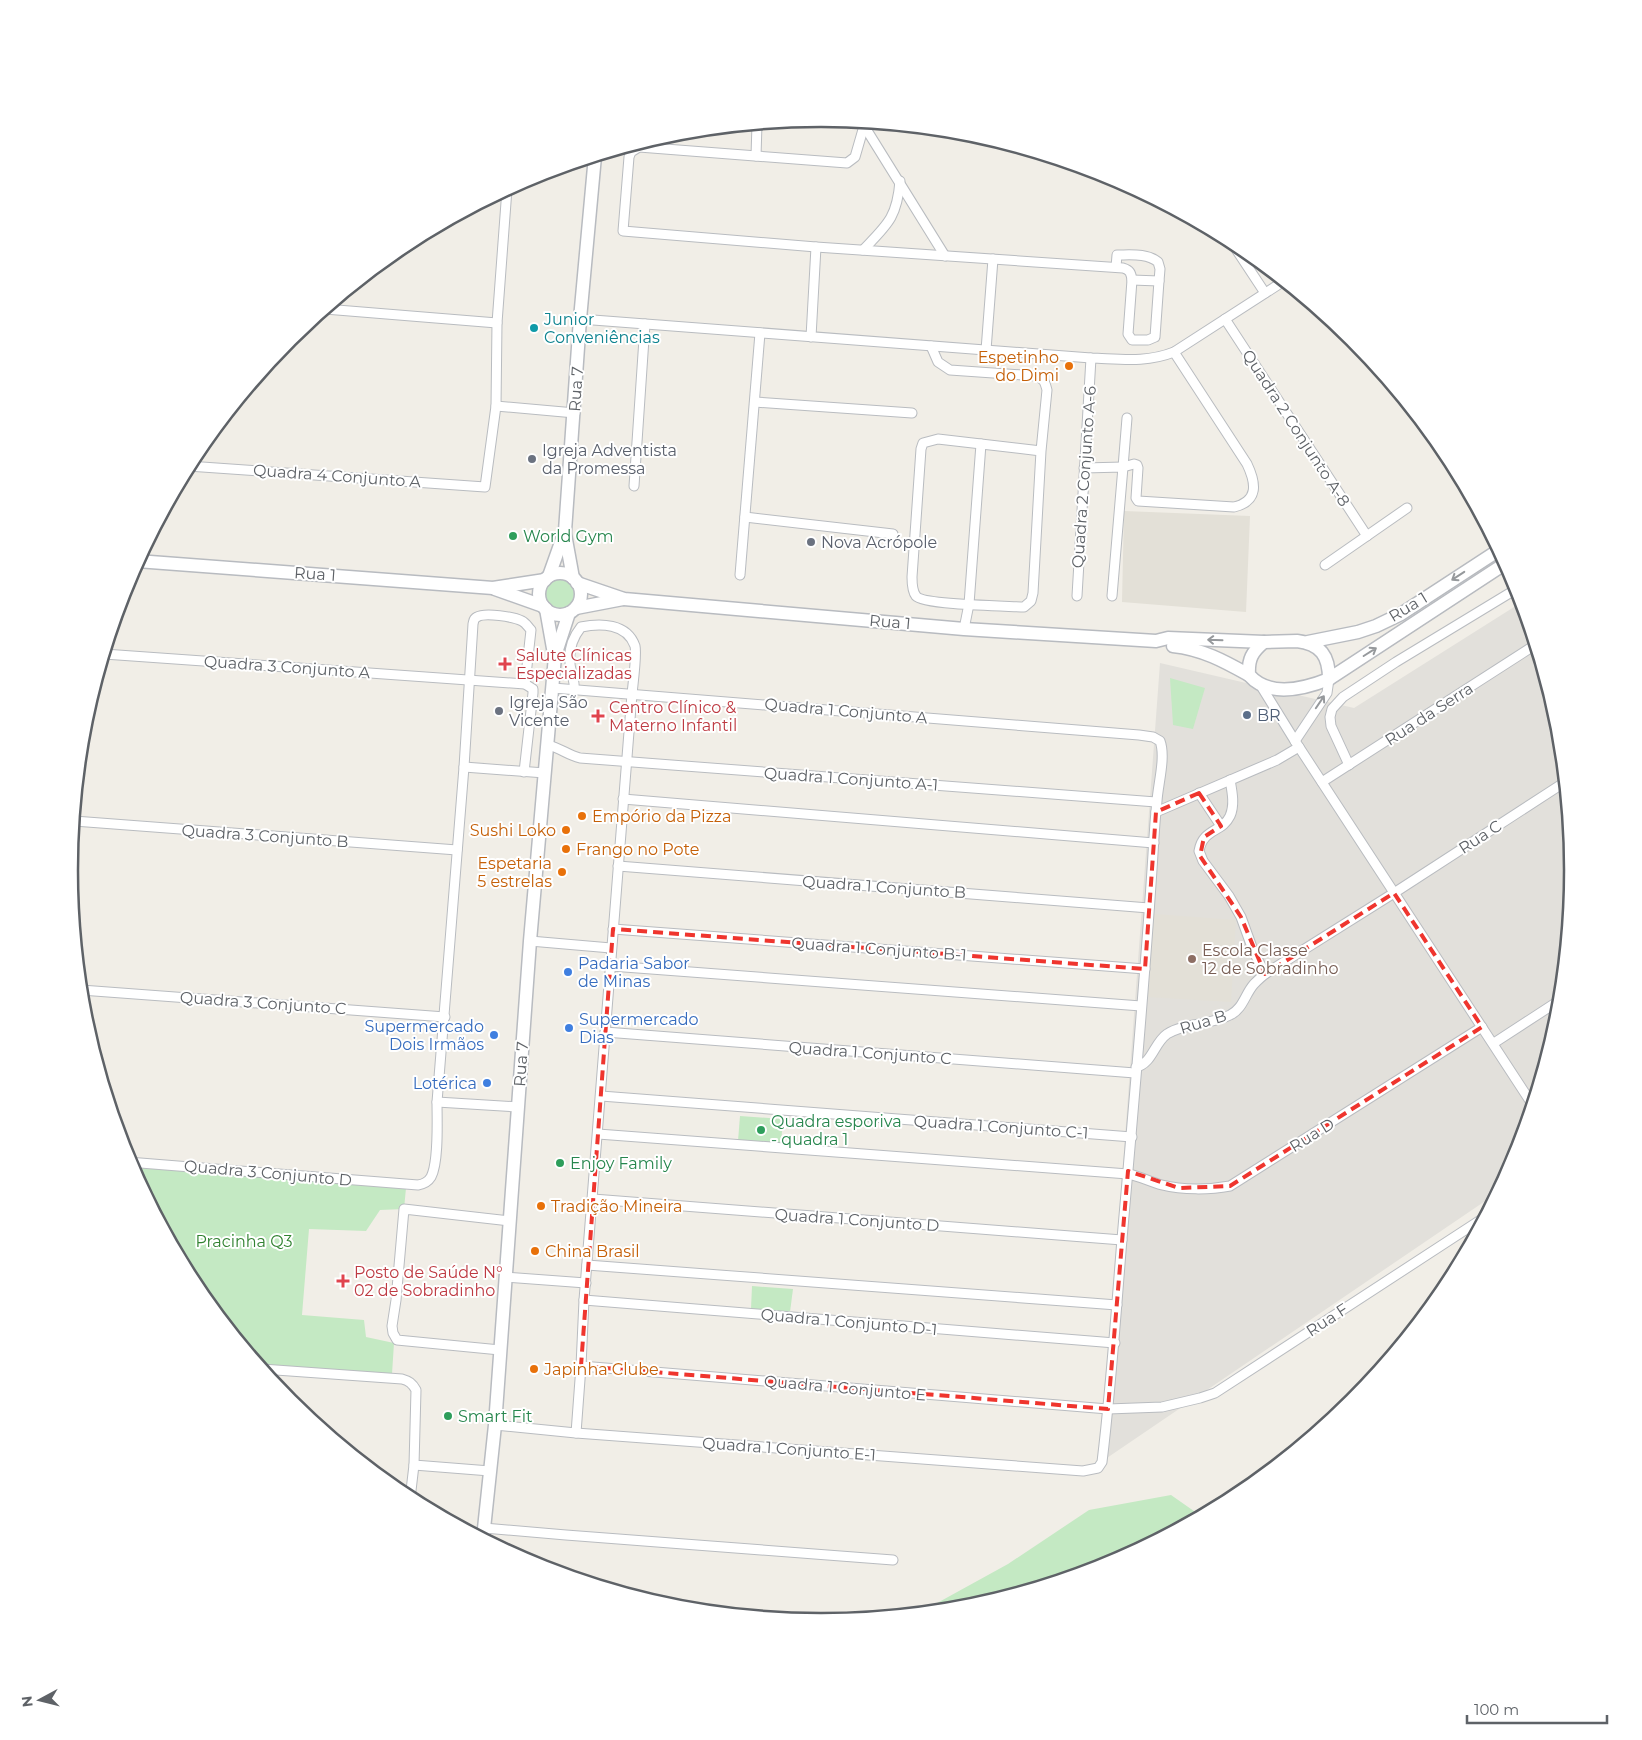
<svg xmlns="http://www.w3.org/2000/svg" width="1642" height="1740" font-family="Montserrat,sans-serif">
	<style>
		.industrial { fill: #e2e0db }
		.education { fill: #e3e0d7 }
		.green { fill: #c4e9c3 }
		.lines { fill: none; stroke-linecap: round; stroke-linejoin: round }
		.street-casing { stroke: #b9bcc0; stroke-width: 11 }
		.secondary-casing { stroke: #b8bbc0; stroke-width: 15 }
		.street { stroke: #fff; stroke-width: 9 }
		.secondary { stroke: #fff; stroke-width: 12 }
		.oneway { stroke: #96999c }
		.marked { fill: none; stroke: #ef352e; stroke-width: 4; stroke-dasharray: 10 6; stroke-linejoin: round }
		.culture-dot { fill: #0f9aa8; stroke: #fff; stroke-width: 2 }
		.food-dot { fill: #e8710a; stroke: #fff; stroke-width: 2 }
		.worship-dot { fill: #6b7280; stroke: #fff; stroke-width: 2 }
		.leisure-dot { fill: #2e9e5b; stroke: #fff; stroke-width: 2 }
		.health-dot { fill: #e0444e; stroke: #fff; stroke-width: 2 }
		.service-dot { fill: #5c6f8a; stroke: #fff; stroke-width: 2 }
		.education-dot { fill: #8d6e63; stroke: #fff; stroke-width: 2 }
		.shop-dot { fill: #3f7fe0; stroke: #fff; stroke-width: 2 }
		.labels { text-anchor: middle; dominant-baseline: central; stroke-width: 4; stroke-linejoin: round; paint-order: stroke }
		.culture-label { font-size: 16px; fill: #0d838f; stroke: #fff; text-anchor: start }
		.food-label { font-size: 16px; fill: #c56008; stroke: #fff; text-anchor: start }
		.street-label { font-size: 16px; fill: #5e6267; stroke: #fff }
		.worship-label { font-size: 16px; fill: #5b616d; stroke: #fff; text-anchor: start }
		.leisure-label { font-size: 16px; fill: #27864d; stroke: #fff; text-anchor: start }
		.health-label { font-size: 16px; fill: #be3a42; stroke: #fff; text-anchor: start }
		.service-label { font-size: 16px; fill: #4e5e75; stroke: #fff; text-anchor: start }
		.education-label { font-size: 16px; fill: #785e54; stroke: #fff; text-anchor: start }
		.shop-label { font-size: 16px; fill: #366cbe; stroke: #fff; text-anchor: start }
		.park-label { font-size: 16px; fill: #318231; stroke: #fff }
		.rim { fill: none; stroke: #5e6267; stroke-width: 2.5 }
	</style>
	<rect width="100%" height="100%" fill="#f1eee7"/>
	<path class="industrial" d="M1522,602L1559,724L1573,870L1559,1017L1516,1158L1497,1193L1101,1462L1160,663L1354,708Z"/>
	<g class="education">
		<path d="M1124,511L1250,516L1246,612L1122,602Z"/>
		<path d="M1154,914L1236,920L1231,1002L1147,997Z"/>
	</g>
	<g class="green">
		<circle cx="560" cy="595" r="17"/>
		<path d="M1170,678L1205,688L1193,729L1173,725Z"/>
		<path d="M740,1116L783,1119L781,1144L738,1141Z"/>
		<path d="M131,1167L406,1188L404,1209L380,1210L366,1231L309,1229L302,1315L364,1320L366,1337L394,1343L392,1374L258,1364L195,1288Z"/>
		<path d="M752,1286L793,1289L790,1312L751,1309Z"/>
		<path d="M1171,1495L1201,1516L1109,1565L967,1608L919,1613L1008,1564L1089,1510Z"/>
	</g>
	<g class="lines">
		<g class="street-casing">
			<g id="street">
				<path d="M863,124L945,256"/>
				<path d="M864,126L855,157L847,163L639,147L631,152L629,157L623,231L816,247L1123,268C1130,270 1131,273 1132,280L1128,334L1132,340H1148L1155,337L1159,281"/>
				<path d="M756,156L757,124"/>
				<path d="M1230,240L1265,293"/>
				<path d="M863,250C887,225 897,218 900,181"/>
				<path d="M1116,267L1117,255C1131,255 1147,253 1158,262L1160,269L1159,281L1132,280"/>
				<path d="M325,309L497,323"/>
				<path d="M580,319L1091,358C1121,359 1146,363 1174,352L1284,281"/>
				<path d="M1225,319L1367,536"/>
				<path d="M811,337L816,247"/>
				<path d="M931,346L938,362L950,370L1036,376C1044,379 1045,382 1047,390L1041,451L1033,593L1031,601L1024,607C1009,606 923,605 916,596C912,591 912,583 912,577L921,449L923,443L938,439L1041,451"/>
				<path d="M986,350L993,259"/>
				<path d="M755,402L912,413"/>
				<path d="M496,406L575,413"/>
				<path d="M1127,418L1123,467L1134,464L1137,465L1138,468L1136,498L1138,501L1234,507C1259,501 1256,483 1247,464L1174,352"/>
				<path d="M188,466L485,487L496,406L497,323L507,189"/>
				<path d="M1084,468L1123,467L1112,596"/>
				<path d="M634,486L645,324"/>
				<path d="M745,517L893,534"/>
				<path d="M1325,565L1407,508"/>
				<path d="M740,575L760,333"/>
				<path d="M1077,596L1091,358"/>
				<path d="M964,629L969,604L981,444"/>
				<path d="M104,654L525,684L533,689V693L524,772"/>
				<path d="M1261,686L1295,741L1532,1104"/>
				<path d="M574,690C575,683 573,680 572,674C567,657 570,641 581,627C600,623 627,623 635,646C637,655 633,683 632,694L584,1300L581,1366L576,1433"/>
				<path d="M1295,741L1327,693L1329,679"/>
				<path d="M548,745C560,748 568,755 580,758L1156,802"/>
				<path d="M1349,765L1331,726L1330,717L1332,709L1343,697L1396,662L1518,588"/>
				<path d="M464,767L545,773"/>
				<path d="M1230,780C1232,791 1235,805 1230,816C1222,833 1203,828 1199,851L1203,861L1229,896L1241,917L1253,950L1265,974"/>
				<path d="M1322,782L1535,645"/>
				<path d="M1199,793L1221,826"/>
				<path d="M623,799L1154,843"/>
				<path d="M1156,812L1277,760L1299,747"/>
				<path d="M74,821L457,850"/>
				<path d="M618,866L1149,908"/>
				<path d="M613,929L1145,969"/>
				<path d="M530,941L611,948"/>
				<path d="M611,966L1141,1006"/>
				<path d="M81,990L445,1017"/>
				<path d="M605,1032L1135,1073"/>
				<path d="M1494,1043L1560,1000"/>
				<path d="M1136,1067C1152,1064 1154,1043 1167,1034C1184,1023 1211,1025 1230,1015C1243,1009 1245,994 1254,984C1257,981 1261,977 1265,974L1394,893L1565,782"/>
				<path d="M601,1096L1132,1137"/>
				<path d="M437,1102L518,1107"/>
				<path d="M598,1134L1128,1174C1140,1176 1150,1182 1162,1185C1183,1190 1209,1190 1230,1186L1482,1027"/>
				<path d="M128,1162L418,1185C424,1184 428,1182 431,1177C439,1162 437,1120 437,1102L464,767L473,624C474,621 473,619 477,617C485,612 514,617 522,621C526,623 528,627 531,630L525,684"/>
				<path d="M593,1199L1122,1240"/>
				<path d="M587,1265L1117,1305"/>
				<path d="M506,1277L586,1283"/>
				<path d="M584,1300L1115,1343"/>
				<path d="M500,1350L397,1340L393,1333L392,1326L396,1300L404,1209L510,1221"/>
				<path d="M581,1366L1108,1409L1162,1407L1200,1398L1215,1393L1485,1217"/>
				<path d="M262,1369L402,1379C409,1381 412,1383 416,1390L414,1465L490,1471"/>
				<path d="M495,1425L576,1433L1083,1471L1098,1468L1102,1462C1111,1388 1116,1313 1122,1239C1133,1111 1145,983 1153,854C1154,836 1155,819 1157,801C1158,784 1166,757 1160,741L1153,737L1139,735L553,688"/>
				<path d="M410,1499L414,1465"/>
				<path d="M484,1528L566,1535L893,1560"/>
			</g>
		</g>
		<g class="secondary-casing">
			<g id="secondary">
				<path d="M565,534L573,578"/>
				<path d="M137,561L493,588L545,580"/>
				<circle cx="560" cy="594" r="21"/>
				<path d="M549,576L565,531L566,517L580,319L595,156"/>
				<path d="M577,583L624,599L964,629L1156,641L1168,638L1264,642"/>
				<path d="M495,589L543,606"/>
				<path d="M576,608L623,599"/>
				<path d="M546,609L554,654"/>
				<path d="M1297,641C1321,644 1329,656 1329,679C1304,689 1269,698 1249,675C1248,659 1252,652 1264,642Z"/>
				<path d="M1308,642L1358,632L1376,626L1401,614L1499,550"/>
				<path d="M1173,646C1202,649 1224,661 1249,675"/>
				<path d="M1329,679L1506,563"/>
				<path d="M483,1538L495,1425L530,941L555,656L569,613"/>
			</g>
		</g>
		<use href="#street" class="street"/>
		<use href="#secondary" class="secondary"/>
	</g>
	<defs><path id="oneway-shaft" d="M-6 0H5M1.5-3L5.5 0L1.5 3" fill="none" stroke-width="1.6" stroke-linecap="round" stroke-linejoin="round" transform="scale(1.25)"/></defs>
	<g class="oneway">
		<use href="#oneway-shaft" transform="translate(1458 576) rotate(147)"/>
		<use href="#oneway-shaft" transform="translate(1215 640) rotate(-178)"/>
		<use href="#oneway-shaft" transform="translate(1370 652) rotate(-32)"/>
		<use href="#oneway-shaft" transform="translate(1320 702) rotate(-56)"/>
	</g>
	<path class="marked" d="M1199,793L1221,826L1204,837L1200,856L1241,917L1265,974L1394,893L1482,1027L1230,1186L1179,1188L1128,1171L1108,1409L581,1366L613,929L1145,969L1156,812Z"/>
	<circle class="culture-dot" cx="534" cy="328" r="5"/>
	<g class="food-dot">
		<circle cx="1069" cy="366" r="5"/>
		<circle cx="582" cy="816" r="5"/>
		<circle cx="566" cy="830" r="5"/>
		<circle cx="566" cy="849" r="5"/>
		<circle cx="562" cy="872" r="5"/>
		<circle cx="541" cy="1206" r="5"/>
		<circle cx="535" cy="1251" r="5"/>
		<circle cx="534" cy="1369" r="5"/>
	</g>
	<g class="worship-dot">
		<circle cx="532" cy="459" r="5"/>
		<circle cx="811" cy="542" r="5"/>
		<circle cx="499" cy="711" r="5"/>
	</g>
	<g class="leisure-dot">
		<circle cx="513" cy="536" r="5"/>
		<circle cx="761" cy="1130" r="5"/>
		<circle cx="560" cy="1163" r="5"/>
		<circle cx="448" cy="1416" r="5"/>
	</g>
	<g class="health-dot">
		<path d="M502.5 656.5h5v5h5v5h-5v5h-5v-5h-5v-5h5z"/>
		<path d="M595.5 708.5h5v5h5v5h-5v5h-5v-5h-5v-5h5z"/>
		<path d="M340.5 1273.5h5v5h5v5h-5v5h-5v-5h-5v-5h5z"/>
	</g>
	<circle class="service-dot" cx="1247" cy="715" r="5"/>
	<circle class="education-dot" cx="1192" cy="959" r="5"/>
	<g class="shop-dot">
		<circle cx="568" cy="972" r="5"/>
		<circle cx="569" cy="1028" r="5"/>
		<circle cx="494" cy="1035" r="5"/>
		<circle cx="487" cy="1083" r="5"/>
	</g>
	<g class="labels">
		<g class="culture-label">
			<text x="544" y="319">Junior<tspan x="544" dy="18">Conveniências</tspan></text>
		</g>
		<g class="food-label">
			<text x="1059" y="357" text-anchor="end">Espetinho<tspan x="1059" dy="18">do Dimi</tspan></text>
			<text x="592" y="816">Empório da Pizza</text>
			<text x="556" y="830" text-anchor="end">Sushi Loko</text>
			<text x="576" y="849">Frango no Pote</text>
			<text x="552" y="863" text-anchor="end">Espetaria<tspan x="552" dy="18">5 estrelas</tspan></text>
			<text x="551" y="1206">Tradição Mineira</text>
			<text x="545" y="1251">China Brasil</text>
			<text x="544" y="1369">Japinha Clube</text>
		</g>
		<g class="street-label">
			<text transform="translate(576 389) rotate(-86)">Rua 7</text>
			<text transform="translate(1296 428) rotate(57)">Quadra 2 Conjunto A-8</text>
			<text transform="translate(337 476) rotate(4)">Quadra 4 Conjunto A</text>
			<text transform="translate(1084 477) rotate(-86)">Quadra 2 Conjunto A-6</text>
			<text transform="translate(315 574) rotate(4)">Rua 1</text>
			<text transform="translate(1408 607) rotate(-31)">Rua 1</text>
			<text transform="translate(890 622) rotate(5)">Rua 1</text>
			<text transform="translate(287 667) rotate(4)">Quadra 3 Conjunto A</text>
			<text transform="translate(846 711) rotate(5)">Quadra 1 Conjunto A</text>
			<text transform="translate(1429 714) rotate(-33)">Rua da Serra</text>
			<text transform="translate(851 779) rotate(4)">Quadra 1 Conjunto A-1</text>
			<text transform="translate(265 836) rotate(4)">Quadra 3 Conjunto B</text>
			<text transform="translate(1480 837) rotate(-33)">Rua C</text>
			<text transform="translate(884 887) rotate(4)">Quadra 1 Conjunto B</text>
			<text transform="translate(879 949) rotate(4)">Quadra 1 Conjunto B-1</text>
			<text transform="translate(263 1003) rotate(4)">Quadra 3 Conjunto C</text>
			<text transform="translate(1203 1022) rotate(-17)">Rua B</text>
			<text transform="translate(870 1053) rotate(4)">Quadra 1 Conjunto C</text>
			<text transform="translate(521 1064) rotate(-86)">Rua 7</text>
			<text transform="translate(1001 1127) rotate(4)">Quadra 1 Conjunto C-1</text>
			<text transform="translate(1312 1135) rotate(-32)">Rua D</text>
			<text transform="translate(268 1173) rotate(5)">Quadra 3 Conjunto D</text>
			<text transform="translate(857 1220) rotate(4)">Quadra 1 Conjunto D</text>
			<text transform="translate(1327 1320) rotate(-33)">Rua F</text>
			<text transform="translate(849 1322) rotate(5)">Quadra 1 Conjunto D-1</text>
			<text transform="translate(845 1388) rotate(5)">Quadra 1 Conjunto E</text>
			<text transform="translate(789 1449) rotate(4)">Quadra 1 Conjunto E-1</text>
		</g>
		<g class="worship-label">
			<text x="542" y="450">Igreja Adventista<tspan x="542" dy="18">da Promessa</tspan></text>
			<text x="821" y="542">Nova Acrópole</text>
			<text x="509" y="702">Igreja São<tspan x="509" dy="18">Vicente</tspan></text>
		</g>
		<g class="leisure-label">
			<text x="523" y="536">World Gym</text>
			<text x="771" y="1121">Quadra esporiva<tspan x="771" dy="18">- quadra 1</tspan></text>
			<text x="570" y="1163">Enjoy Family</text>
			<text x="458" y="1416">Smart Fit</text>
		</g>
		<g class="health-label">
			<text x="516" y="655">Salute Clínicas<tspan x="516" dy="18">Especializadas</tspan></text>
			<text x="609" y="707">Centro Clínico &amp;<tspan x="609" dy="18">Materno Infantil</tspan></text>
			<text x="354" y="1272">Posto de Saúde N°<tspan x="354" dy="18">02 de Sobradinho</tspan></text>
		</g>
		<g class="service-label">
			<text x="1257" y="715">BR</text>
		</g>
		<g class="education-label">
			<text x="1202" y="950">Escola Classe<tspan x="1202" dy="18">12 de Sobradinho</tspan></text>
		</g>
		<g class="shop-label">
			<text x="578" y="963">Padaria Sabor<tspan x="578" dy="18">de Minas</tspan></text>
			<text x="579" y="1019">Supermercado<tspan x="579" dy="18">Dias</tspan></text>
			<text x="484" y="1026" text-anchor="end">Supermercado<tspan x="484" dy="18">Dois Irmãos</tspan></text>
			<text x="477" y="1083" text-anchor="end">Lotérica</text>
		</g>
		<g class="park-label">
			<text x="244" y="1241">Pracinha Q3</text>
		</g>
	</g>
	<path d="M0 0H1642V1740H0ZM78 870a743 743 0 1 1 1486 0a743 743 0 1 1-1486 0Z" fill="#fff" fill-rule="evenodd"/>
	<path class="rim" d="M78 870a743 743 0 1 1 1486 0a743 743 0 1 1-1486 0Z"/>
	<g transform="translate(40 1700) rotate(263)" stroke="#ffffff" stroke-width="4" paint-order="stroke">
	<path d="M0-4L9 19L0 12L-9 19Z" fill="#5e6267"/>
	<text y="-8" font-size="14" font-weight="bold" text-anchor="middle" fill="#5e6267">N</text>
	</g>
	<path d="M1467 1715v8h140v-8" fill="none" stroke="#5e6267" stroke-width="2.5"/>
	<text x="1474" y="1715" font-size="15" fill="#5e6267" stroke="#ffffff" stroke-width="4" paint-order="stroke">100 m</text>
</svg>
